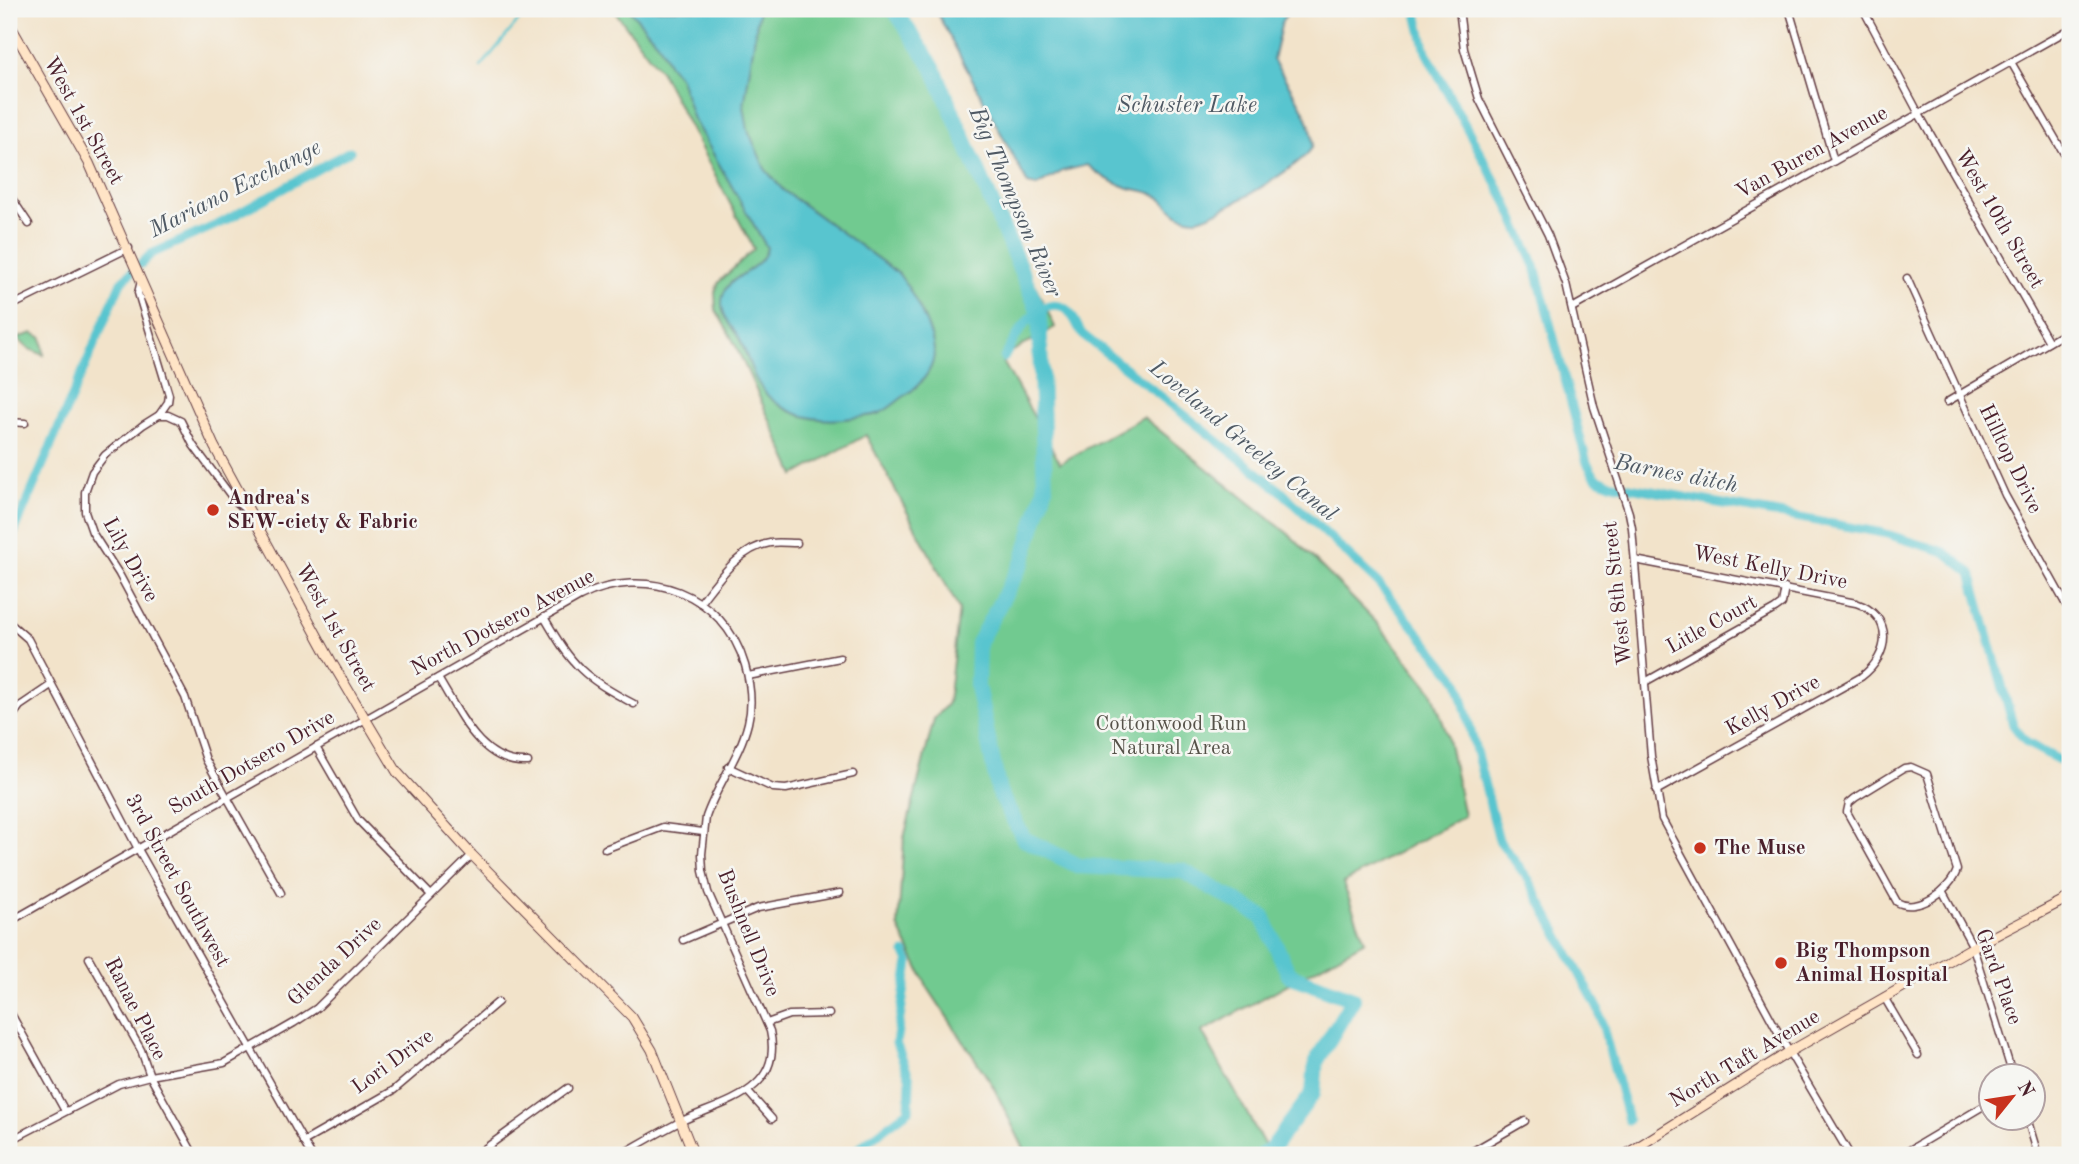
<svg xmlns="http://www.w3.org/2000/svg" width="2079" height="1164" font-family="'Old Standard TT',serif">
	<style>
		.green { fill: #71ca90; stroke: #5e745e; stroke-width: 2 }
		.water { fill: #58c5cf; stroke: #51727d; stroke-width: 2 }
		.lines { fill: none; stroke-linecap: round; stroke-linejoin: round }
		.stream { stroke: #58c5cf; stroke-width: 2.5 }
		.canal { stroke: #58c5cf; stroke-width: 9 }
		.river { stroke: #58c5cf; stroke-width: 16 }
		.street-casing { stroke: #633c43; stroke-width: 9 }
		.secondary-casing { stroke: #633c43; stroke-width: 11 }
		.street { stroke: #fff; stroke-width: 6 }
		.secondary { stroke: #ffe4c6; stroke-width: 9 }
		.poi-dot { fill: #c8321e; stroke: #f6f6f2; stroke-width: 2.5 }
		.labels { text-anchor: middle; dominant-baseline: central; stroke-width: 5; stroke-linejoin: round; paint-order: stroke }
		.street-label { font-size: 21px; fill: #4a1f2b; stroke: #f6f6f2 }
		.poi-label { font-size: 21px; font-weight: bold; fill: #4a1f2b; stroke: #f6f6f2; text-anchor: start }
		.park-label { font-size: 21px; fill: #565249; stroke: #f6f6f2 }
		.water-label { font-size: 23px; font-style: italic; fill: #4f5964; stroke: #f6f6f2 }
	</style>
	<rect width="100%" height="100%" fill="#f6f6f2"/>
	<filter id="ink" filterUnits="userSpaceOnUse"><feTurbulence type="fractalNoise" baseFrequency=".0143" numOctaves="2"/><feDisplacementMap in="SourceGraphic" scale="14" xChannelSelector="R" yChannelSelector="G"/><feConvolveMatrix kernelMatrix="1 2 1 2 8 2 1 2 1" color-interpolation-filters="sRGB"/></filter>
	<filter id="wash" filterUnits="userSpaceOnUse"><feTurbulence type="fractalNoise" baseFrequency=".00686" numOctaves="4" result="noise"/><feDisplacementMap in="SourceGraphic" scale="28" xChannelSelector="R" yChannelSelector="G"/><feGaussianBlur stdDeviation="1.57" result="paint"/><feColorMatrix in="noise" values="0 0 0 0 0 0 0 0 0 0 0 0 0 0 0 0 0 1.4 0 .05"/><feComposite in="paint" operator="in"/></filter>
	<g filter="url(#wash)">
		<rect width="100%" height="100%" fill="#f2e3ca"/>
		<g class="green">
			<path d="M613,9H895L933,62L970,148L1055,327L1001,358L1060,463L1143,417L1291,536L1377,623L1432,691L1447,734L1464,816L1343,883L1365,941L1202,1032L1270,1155H1027L993,1086L928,988L898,926L904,838L934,719L948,703L959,609L866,435L795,475L735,344L716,310L715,292L719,282L754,249L661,72Z"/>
			<path d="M33,333L42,338L44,355L29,349L17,338Z"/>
		</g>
		<g class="water">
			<path d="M629,9H759L744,106L748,130L765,169L783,190L899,274C911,290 934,332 934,352C934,371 920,385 906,395C898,400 889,409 880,413C874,416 865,416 859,417C826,423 794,420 769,397C752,380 750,361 740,340C734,329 721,316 722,302C723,274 761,274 767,248L692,117L680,78L668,63L660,46Z"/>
			<path d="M935,9H1290L1282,21L1273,60C1285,80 1318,124 1312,147C1307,163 1211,220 1195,219C1169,216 1173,204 1155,195C1147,191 1137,190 1129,188C1112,183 1100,176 1087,165L1063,171L1037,186L1028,184Z"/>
		</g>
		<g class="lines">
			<path class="stream" d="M481,67L528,9"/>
			<g class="canal">
				<path d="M1416,9L1426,52L1507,203L1535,266L1587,463L1596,478L1608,483L1883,533L1945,552L1971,573L2013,725L2027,743L2070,766"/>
				<path d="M141,264L151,254L223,222L350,151"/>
				<path d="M1004,358C1014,340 1035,296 1063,307C1072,311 1077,326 1082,334L1281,491L1378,583L1458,681L1499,840L1529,880L1598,1008L1628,1120"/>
				<path d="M9,544L121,282L133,271"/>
				<path d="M856,1150L909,1110L910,1079L896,1043L909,962L905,953"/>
			</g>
			<path class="river" d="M894,9L933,67L1039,312L1045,489L1023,561L978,643L977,686L999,792L1024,839L1079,866L1183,871L1263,917L1289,975L1353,999L1316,1062L1313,1093L1270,1151L1262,1155"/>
		</g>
	</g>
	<g filter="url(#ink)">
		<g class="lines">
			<g class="street-casing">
				<g id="street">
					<path d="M1459,9L1464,49L1479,99L1548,235L1566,284L1594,407L1629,513L1632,528L1651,756L1662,819L1789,1052L1850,1155"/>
					<path d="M1789,9L1834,161"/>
					<path d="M1863,9L1919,114L2049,342"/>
					<path d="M2011,62L2070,164"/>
					<path d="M9,194L29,224"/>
					<path d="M1907,278L2005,495L2070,612"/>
					<path d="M141,281L138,293L169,395L168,402L159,415"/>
					<path d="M9,307L129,248"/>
					<path d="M1572,308L2070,29"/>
					<path d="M1947,402L2070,330"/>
					<path d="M9,422L25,423"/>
					<path d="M246,510L234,500L193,445L181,421L168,415H159L143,425L105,455L92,472L85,492V512L92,532L119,574L185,697L206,760L281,893"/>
					<path d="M1635,560L1856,603C1894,616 1891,655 1861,677L1656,791"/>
					<path d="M700,603C717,581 739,548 770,543C778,542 788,543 797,543"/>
					<path d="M544,617C573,667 583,677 634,704"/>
					<path d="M12,625L28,639L138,849L311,1155"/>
					<path d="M748,676L840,658"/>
					<path d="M438,678C459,712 481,765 528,762"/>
					<path d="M1645,682L1775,609L1782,604L1785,588"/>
					<path d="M9,721L20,706L51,685"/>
					<path d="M316,747L358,820L431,895"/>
					<path d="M728,767L773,788L786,789L853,774"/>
					<path d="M1911,767L1927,774L1957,870C1950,891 1917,914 1897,902L1847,812L1849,803L1855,798L1904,768Z"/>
					<path d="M605,849L663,827L703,832"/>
					<path d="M1943,892L1973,947L2013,1076"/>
					<path d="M9,922L580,597C645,564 724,593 745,665C750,683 753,704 748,723C740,756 717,785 706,817L702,854L703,871L708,892L770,1031C784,1092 722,1102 682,1121C661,1131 640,1144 620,1155"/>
					<path d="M683,940L758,908L840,893"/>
					<path d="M89,958L141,1050L150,1076L194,1155"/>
					<path d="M1884,997L1918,1055"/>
					<path d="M9,1010L65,1111"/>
					<path d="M767,1023L789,1015L829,1014"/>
					<path d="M748,1092L772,1119"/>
					<path d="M2027,1118L2038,1155"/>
					<path d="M9,1141L119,1084L150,1076L224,1063L294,1023L317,1008L472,855"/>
					<path d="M303,1142L394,1090L498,1002"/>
					<path d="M476,1155L568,1088"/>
					<path d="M1466,1155L1525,1121"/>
					<path d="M1901,1155L1992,1101"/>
				</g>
			</g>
			<g class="secondary-casing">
				<g id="secondary">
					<path d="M9,23L89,163L214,446L331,661L397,772L472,855L632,1017L652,1050L694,1155"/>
					<path d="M1625,1155L1789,1052L1973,947L2070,897"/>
				</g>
			</g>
			<use href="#street" class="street"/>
			<use href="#secondary" class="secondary"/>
		</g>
	</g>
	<g class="poi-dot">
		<circle cx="213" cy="510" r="7"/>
		<circle cx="1700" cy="848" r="7"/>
		<circle cx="1781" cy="963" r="7"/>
	</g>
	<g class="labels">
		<g class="street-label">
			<text transform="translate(83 121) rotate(61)">West 1st Street</text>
			<text transform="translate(1812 153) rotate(-29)">Van Buren Avenue</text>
			<text transform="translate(1999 219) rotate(60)">West 10th Street</text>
			<text transform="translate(2010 459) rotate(64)">Hilltop Drive</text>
			<text transform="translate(130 560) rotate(61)">Lily Drive</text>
			<text transform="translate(1770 568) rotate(11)">West Kelly Drive</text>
			<text transform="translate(1618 593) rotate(-96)">West 8th Street</text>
			<text transform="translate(503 623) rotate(-28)">North Dotsero Avenue</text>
			<text transform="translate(1712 625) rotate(-29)">Litle Court</text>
			<text transform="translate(335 628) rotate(61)">West 1st Street</text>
			<text transform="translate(1773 706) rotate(-29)">Kelly Drive</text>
			<text transform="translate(252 763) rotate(-30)">South Dotsero Drive</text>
			<text transform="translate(177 881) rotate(61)">3rd Street Southwest</text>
			<text transform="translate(748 933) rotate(68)">Bushnell Drive</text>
			<text transform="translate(335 962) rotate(-43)">Glenda Drive</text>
			<text transform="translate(1998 977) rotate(70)">Gard Place</text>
			<text transform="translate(135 1009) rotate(63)">Ranae Place</text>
			<text transform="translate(1745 1059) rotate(-31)">North Taft Avenue</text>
			<text transform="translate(393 1062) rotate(-36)">Lori Drive</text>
		</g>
		<g class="poi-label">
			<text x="227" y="498">Andrea's<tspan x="227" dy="24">SEW-ciety &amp; Fabric</tspan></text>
			<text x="1714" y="848">The Muse</text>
			<text x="1795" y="951">Big Thompson<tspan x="1795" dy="24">Animal Hospital</tspan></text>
		</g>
		<g class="park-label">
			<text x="1171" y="724">Cottonwood Run<tspan x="1171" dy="24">Natural Area</tspan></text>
		</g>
		<g class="water-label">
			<text x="1187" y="105">Schuster Lake</text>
			<text transform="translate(235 189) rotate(-27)">Mariano Exchange</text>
			<text transform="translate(1015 202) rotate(67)">Big Thompson River</text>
			<text transform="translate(1243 441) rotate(40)">Loveland Greeley Canal</text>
			<text transform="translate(1676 474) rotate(11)">Barnes ditch</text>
		</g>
	</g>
	<rect width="2079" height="1164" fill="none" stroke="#f6f6f2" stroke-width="35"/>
	<g transform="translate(2012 1097) rotate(60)"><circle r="33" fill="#f6f6f2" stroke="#b1a0a2" stroke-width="2"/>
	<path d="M0-5L12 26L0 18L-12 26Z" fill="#c8321e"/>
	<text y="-10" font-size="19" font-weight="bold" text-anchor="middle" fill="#4a1f2b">N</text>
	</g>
</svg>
